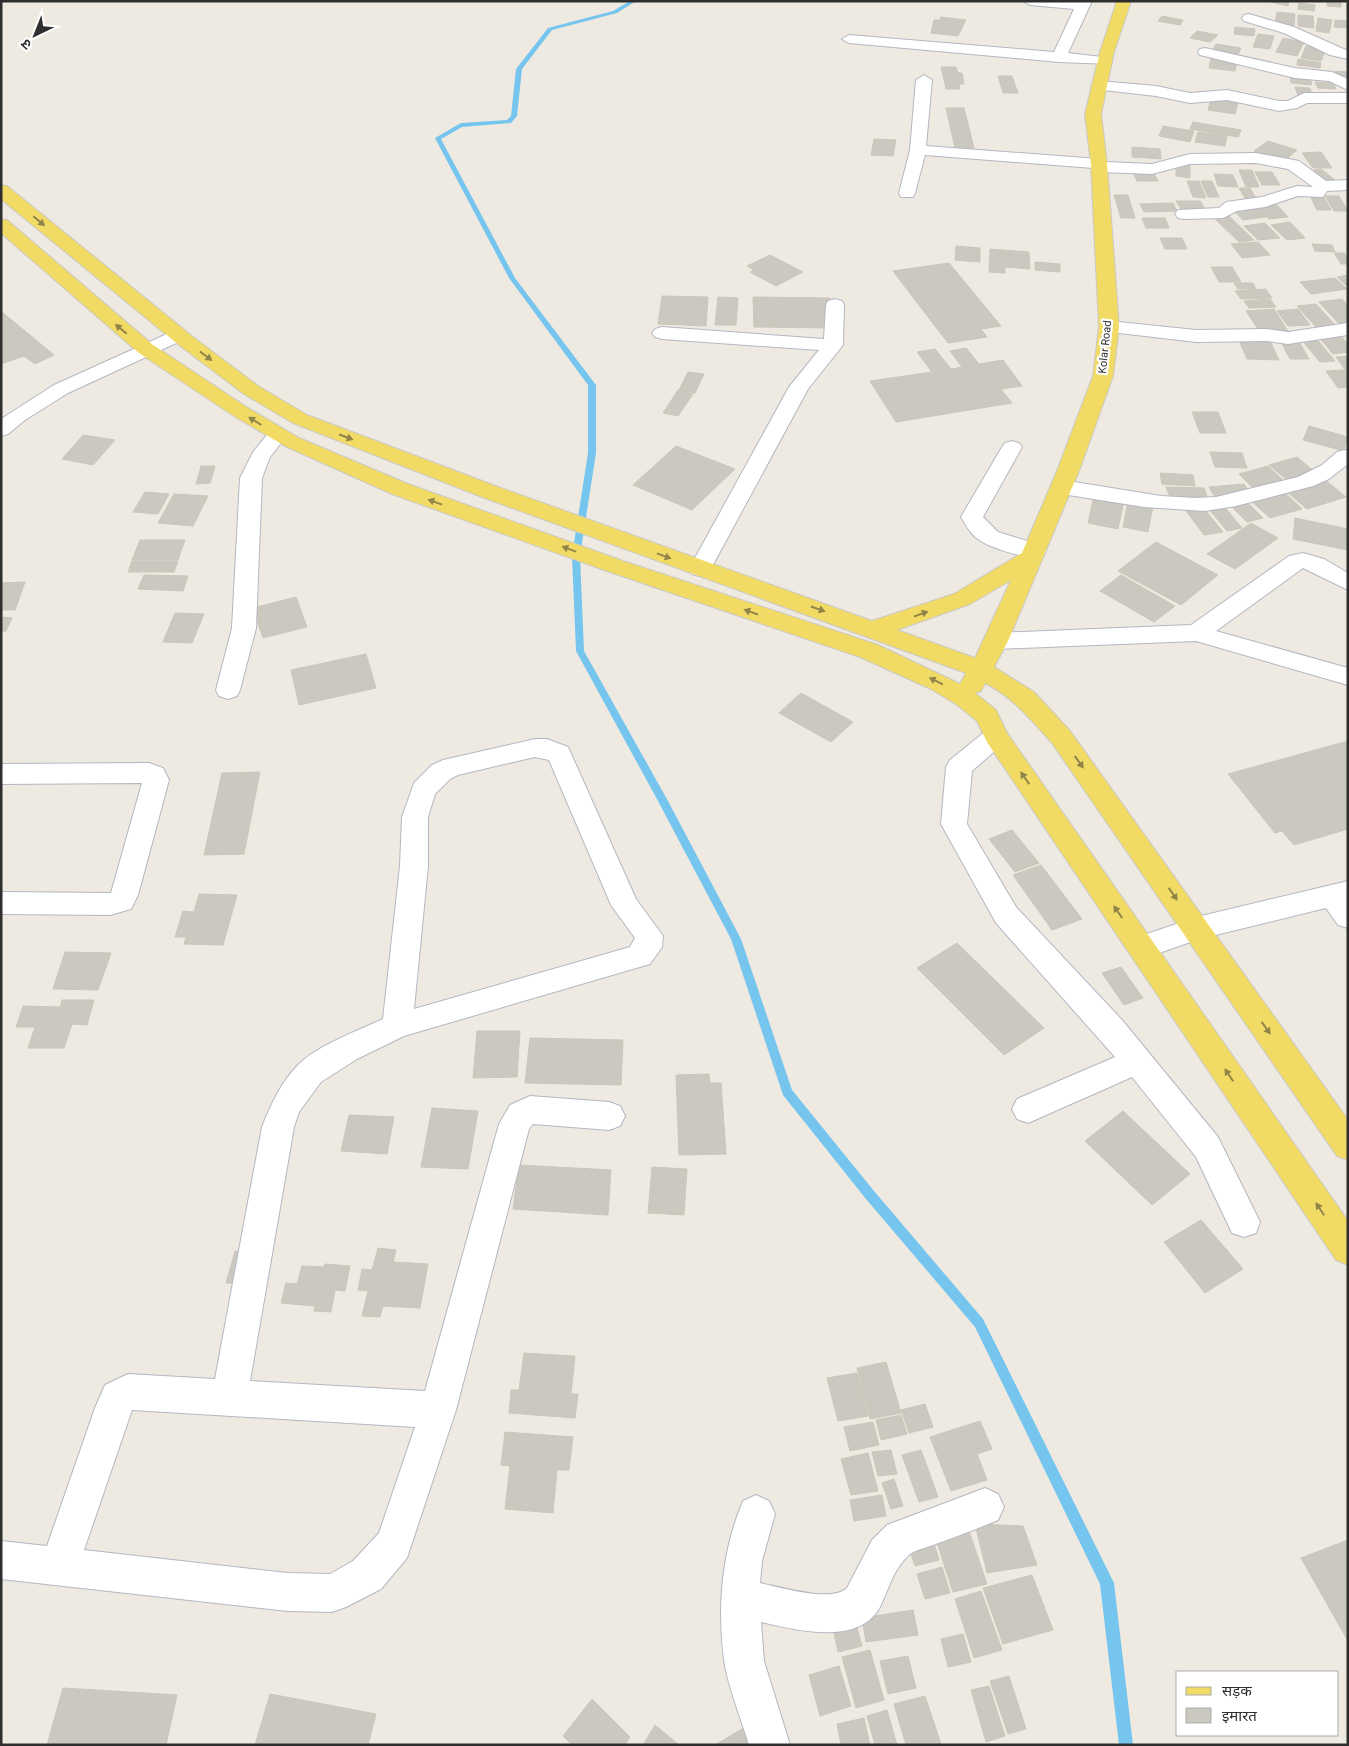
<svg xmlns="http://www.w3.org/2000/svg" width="1349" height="1746" font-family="Roboto,'Noto Sans Devanagari',sans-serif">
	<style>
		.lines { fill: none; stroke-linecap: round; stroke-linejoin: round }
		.stream { fill: #75c5ef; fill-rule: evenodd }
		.building { fill: #cbc8bf; stroke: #cbc6ba }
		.minor-casing { stroke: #b4b6c1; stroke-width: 2 }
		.major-casing { stroke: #c9c9c9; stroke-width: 2 }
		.minor { fill: #fff; fill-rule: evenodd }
		.major { fill: #f1db64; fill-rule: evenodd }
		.oneway { fill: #908449 }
		.labels { text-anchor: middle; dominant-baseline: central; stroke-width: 4.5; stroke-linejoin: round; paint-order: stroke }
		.far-street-label { font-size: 11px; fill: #2e2e2e; stroke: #fff }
	</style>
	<rect width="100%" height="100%" fill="#efeae1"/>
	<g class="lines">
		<path class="stream" d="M630,1H636L617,13L552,30L522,69L517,116L511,123L462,127L441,139L515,278L596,385V453L580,556L584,651L668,801L741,939L792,1090L874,1191L983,1319L1114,1583L1133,1745H1119L1100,1584L975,1327L866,1199L783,1095L731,939L658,801L576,651L572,556L588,453V385L509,278L435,138L461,123L507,120L511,116L516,69L548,28L613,11Z"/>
	</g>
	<g class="building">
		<path d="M1267,1H1289L1288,6Z"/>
		<path d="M1327,1H1341V7L1327,6Z"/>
		<path d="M1299,3L1315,5L1314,11L1298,9Z"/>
		<path d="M1277,12L1295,14L1294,26L1275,24Z"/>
		<path d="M1298,15L1313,16L1314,28L1298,26Z"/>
		<path d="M1162,16L1183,20L1180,25L1158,21Z"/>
		<path d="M941,17L966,20L958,36L931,33L934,20H940Z"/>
		<path d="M1318,18L1332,20L1329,33L1316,31Z"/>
		<path d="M1335,20L1348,21V28L1334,27Z"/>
		<path d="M1235,27L1255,29L1254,36L1234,34Z"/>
		<path d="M1197,31L1218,35L1210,42L1190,38Z"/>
		<path d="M1258,34L1274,36L1270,49L1253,47Z"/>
		<path d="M1283,38L1304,42L1297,56L1276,52Z"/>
		<path d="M1216,44L1241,48L1237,57L1212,53Z"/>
		<path d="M1306,46L1326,49L1321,61L1301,58Z"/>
		<path d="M1211,58L1237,61L1235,71L1209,68Z"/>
		<path d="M1298,59L1321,63L1320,68L1297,65Z"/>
		<path d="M941,67H956L958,73H962L964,84H959L960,89H946Z"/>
		<path d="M1335,71L1348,72V79L1339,78Z"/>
		<path d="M1290,74L1309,75L1312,85L1291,83Z"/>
		<path d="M998,76H1012L1018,93H1003Z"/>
		<path d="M1315,82L1333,83L1336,89L1318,88Z"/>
		<path d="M1295,87L1310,88L1313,97L1298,96Z"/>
		<path d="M1211,99L1238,103L1235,114L1208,110Z"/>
		<path d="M946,108H964L974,148H955Z"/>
		<path d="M1193,122L1241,130L1238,137L1190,129Z"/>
		<path d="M1163,126L1194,131L1190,142L1159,136Z"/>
		<path d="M1198,132L1227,136L1225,146L1195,142Z"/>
		<path d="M874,139L896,140L893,156L871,155Z"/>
		<path d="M1268,141L1297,150L1284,161L1254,151Z"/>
		<path d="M1132,147L1160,149L1161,159L1132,157Z"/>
		<path d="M1321,152L1332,168H1313L1302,153Z"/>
		<path d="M1176,163L1190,164V178L1176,176Z"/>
		<path d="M1321,169L1335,180L1323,182L1309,171Z"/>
		<path d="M1132,170H1152L1158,181H1137Z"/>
		<path d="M1239,170H1252L1259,187H1246Z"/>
		<path d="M1255,172H1272L1280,185H1262Z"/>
		<path d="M1214,174L1233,175L1238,187L1218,186Z"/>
		<path d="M1187,181H1199L1206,198L1193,197Z"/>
		<path d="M1201,181H1212L1219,197H1208Z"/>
		<path d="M1239,188H1250L1257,200H1246Z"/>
		<path d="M1309,194H1322L1331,210H1317Z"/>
		<path d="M1114,195H1128L1135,218H1121Z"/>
		<path d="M1325,196H1339L1348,211H1334Z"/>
		<path d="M1176,201H1200L1207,212H1183Z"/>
		<path d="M1173,203L1177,211L1144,212L1140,204Z"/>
		<path d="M1277,205L1288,217L1269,219L1257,207Z"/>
		<path d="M1256,207L1266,217L1243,220L1233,210Z"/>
		<path d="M1227,214L1254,240L1239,242L1212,216Z"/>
		<path d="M1142,218H1165L1169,228H1146Z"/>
		<path d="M1290,222L1305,238L1287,240L1271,225Z"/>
		<path d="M1265,223L1280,238L1258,240L1244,226Z"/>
		<path d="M1160,238H1182L1187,249H1165Z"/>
		<path d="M1258,242L1270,255L1242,258L1231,244Z"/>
		<path d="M1312,244L1332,245L1335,252L1315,251Z"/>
		<path d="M956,246L980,248V262L955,260Z"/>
		<path d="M990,249L1029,252L1030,269L1005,267V273L989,272Z"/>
		<path d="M1334,253H1345L1348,264H1341Z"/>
		<path d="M770,255L803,272L776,286L750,272L754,270L747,266Z"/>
		<path d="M1035,262L1060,264V272L1035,270Z"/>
		<path d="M949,263L1001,326L981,329L987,337L948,343L893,271Z"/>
		<path d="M1211,267H1232L1241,282H1219Z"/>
		<path d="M1348,275V287L1337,277Z"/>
		<path d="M1335,278L1347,289L1311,294L1300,282Z"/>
		<path d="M1234,283H1253L1256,289H1238Z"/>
		<path d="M1266,289L1272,298L1241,299L1235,291Z"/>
		<path d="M662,296L708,297L706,326L658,324Z"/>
		<path d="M718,297L738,298L736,325H715Z"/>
		<path d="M753,297L830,298L833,328L754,327Z"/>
		<path d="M1270,299L1276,307L1249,308L1244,301Z"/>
		<path d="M1342,299L1348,306V324L1340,325L1319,302Z"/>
		<path d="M1316,304L1336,326L1317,328L1297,306Z"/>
		<path d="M1274,309L1288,331L1260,332L1246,311Z"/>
		<path d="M1298,309L1310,325L1288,326L1277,311Z"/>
		<path d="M1,312H2L54,355L35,364L24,356L1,364Z"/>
		<path d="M1340,335L1348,344V352L1333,354L1319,337Z"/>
		<path d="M1315,337L1335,361L1320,362L1300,338Z"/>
		<path d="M1238,338H1269L1279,360L1247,359Z"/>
		<path d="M1280,340H1298L1309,359H1290Z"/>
		<path d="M966,348L979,364L1003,360L1022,386L1001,389L1012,403L896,422L870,381L932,372L917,352L935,349L951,369L962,367L950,351Z"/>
		<path d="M1348,356V374L1336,357Z"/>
		<path d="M1344,370L1348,375V387L1338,388L1326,371Z"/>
		<path d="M688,372L704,374L695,393L679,390Z"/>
		<path d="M678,390L693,394L678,416L663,413Z"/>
		<path d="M1192,412H1218L1226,433H1200Z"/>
		<path d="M1309,426L1348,437L1344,451L1303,440Z"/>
		<path d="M83,435L115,440L93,465L62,459Z"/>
		<path d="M676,446L735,469L692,510L633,485Z"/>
		<path d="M1210,452L1242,453L1247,468L1215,467Z"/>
		<path d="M1297,457L1316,473L1288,481L1269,465Z"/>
		<path d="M201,466H215L210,483L196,484Z"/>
		<path d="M1268,466L1285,482L1255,490L1239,474Z"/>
		<path d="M1160,473L1193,475L1195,486L1162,484Z"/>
		<path d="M1324,479L1346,497L1307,509L1286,491Z"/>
		<path d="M1244,484L1252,495L1216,499L1209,487Z"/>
		<path d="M1166,487L1204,488L1208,499H1171Z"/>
		<path d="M1283,491L1302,509L1270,518L1250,500Z"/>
		<path d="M145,492L169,494L158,514L133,512Z"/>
		<path d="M174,494L208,496L193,526L158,523Z"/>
		<path d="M1094,495L1124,501L1118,529L1088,523Z"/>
		<path d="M1245,500L1263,518L1247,522L1229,504Z"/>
		<path d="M1128,501L1153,506L1148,532L1123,527Z"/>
		<path d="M1223,505L1242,528L1227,531L1208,508Z"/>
		<path d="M1202,506L1223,532L1204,535L1184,508Z"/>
		<path d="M1295,518L1348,529V550L1293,539Z"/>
		<path d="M1251,523L1278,538L1235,569L1207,554Z"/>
		<path d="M140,540H185L178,560H132Z"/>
		<path d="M1156,542L1218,575L1181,605L1118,571Z"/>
		<path d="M132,561H178L174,572H128Z"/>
		<path d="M144,575L188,576L183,591L138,589Z"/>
		<path d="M1121,575L1175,606L1154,622L1100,591Z"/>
		<path d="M25,582L15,610H1V583Z"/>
		<path d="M296,597L307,627L263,638L253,608Z"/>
		<path d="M175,613L204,614L192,643L163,642Z"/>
		<path d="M1,617L12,618L6,631H1Z"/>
		<path d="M366,654L376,688L299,705L291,670Z"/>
		<path d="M801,693L853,722L831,742L779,713Z"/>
		<path d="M1348,741V829L1294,845L1282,831L1275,833L1228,774Z"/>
		<path d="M260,772L244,854L204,855L222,773Z"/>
		<path d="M1012,830L1039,863L1015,872L989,839Z"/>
		<path d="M1041,865L1082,919L1052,930L1013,875Z"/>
		<path d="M199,894L237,895L223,945L184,944L186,937H175L183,911L194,912Z"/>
		<path d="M957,943L1044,1028L1004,1055L917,968Z"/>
		<path d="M65,952L111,953L98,990L53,989Z"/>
		<path d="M1121,967L1143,998L1124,1005L1102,973Z"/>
		<path d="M62,1000H94L87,1025L72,1024L64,1048H28L35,1027H16L23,1006L60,1007Z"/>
		<path d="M477,1031H520L517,1077L473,1078Z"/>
		<path d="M530,1038L623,1040L621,1085L525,1083Z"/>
		<path d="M709,1074L710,1083H721L726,1154L679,1155L676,1075Z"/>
		<path d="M432,1108L478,1111L468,1169L421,1167Z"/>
		<path d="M1123,1111L1190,1174L1152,1205L1085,1141Z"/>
		<path d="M349,1115L394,1117L387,1154L341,1151Z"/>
		<path d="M519,1165L611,1170L608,1215L513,1209Z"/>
		<path d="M652,1167L687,1169L684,1215L648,1213Z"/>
		<path d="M1201,1220L1243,1269L1205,1293L1164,1242Z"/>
		<path d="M378,1248L396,1250L393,1262L428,1264L420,1308L383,1306L380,1317L362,1316L368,1291L358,1290L362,1269L372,1270Z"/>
		<path d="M235,1251L254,1252L246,1284L226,1283Z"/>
		<path d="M325,1264L350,1266L345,1291L335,1290L331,1312L314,1311L315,1306L281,1303L286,1283L297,1284L302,1266L324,1267Z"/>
		<path d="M524,1353L575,1356L571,1394H578L575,1418L509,1413L511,1390H519Z"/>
		<path d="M886,1362L901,1413L870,1419L857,1368Z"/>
		<path d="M857,1373L868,1416L838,1421L827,1378Z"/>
		<path d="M925,1404L933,1427L909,1433L901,1410Z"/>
		<path d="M901,1415L907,1434L881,1440L876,1420Z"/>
		<path d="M980,1421L992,1449L977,1454L987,1480L951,1491L930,1437Z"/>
		<path d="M873,1422L879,1445L850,1451L844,1427Z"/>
		<path d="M505,1432L573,1437L569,1470H557L553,1513L505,1509L510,1466L501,1465Z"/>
		<path d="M891,1450L897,1474L878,1476L872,1452Z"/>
		<path d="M921,1450L938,1497L919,1502L902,1455Z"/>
		<path d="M868,1453L878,1491L851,1495L841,1459Z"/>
		<path d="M894,1479L903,1506L891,1509L882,1483Z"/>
		<path d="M882,1495L886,1516L854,1521L850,1500Z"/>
		<path d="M965,1519L987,1584L953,1592L932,1527Z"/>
		<path d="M975,1524L1023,1526L1037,1565L987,1573Z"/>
		<path d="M931,1533L939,1560L915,1566L906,1539Z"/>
		<path d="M1348,1540V1641L1301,1558Z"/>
		<path d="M942,1567L950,1593L925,1599L917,1574Z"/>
		<path d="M1032,1575L1053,1630L1003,1644L983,1588Z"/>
		<path d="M981,1591L1002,1650L974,1658L955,1599Z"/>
		<path d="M913,1610L918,1635L866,1642L862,1618Z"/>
		<path d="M856,1624L862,1646L838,1652L833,1629Z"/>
		<path d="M963,1634L971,1662L948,1667L941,1639Z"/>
		<path d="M870,1650L884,1700L856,1708L842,1657Z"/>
		<path d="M908,1656L916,1688L888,1694L880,1661Z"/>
		<path d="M839,1666L851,1706L820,1716L809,1675Z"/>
		<path d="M1009,1676L1026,1729L1008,1734L990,1681Z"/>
		<path d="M989,1686L1005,1736L986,1742L971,1690Z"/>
		<path d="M63,1688L177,1695L166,1745H47Z"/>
		<path d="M270,1694L376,1714L368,1745H255Z"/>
		<path d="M925,1696L941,1744L906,1745L894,1704Z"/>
		<path d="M592,1699L630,1737L625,1745H572L563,1736Z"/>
		<path d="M887,1710L897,1745H875L867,1716Z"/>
		<path d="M864,1718L870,1745H841L837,1724Z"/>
		<path d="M752,1723L762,1745H715Z"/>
		<path d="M655,1725L679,1745H643Z"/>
	</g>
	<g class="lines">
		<g class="minor-casing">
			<g id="minor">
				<path d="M1023,1H1092L1068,53L1110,58L1112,61L1110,64L1059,62L849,43L842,39L849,35L1054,52L1074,9L1030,5Z"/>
				<path d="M1249,14L1294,27L1348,51V59L1330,55L1284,33L1244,21L1242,18L1244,15Z"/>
				<path d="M1205,48L1295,68L1332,72L1348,79V90L1329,81L1295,78L1200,55L1198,52L1200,49Z"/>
				<path d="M924,75L932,80L926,146L1099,159L1106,162L1152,164L1190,154L1256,153L1299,161L1326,181L1348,180V190L1327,191L1323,197L1298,196L1265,207L1237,211L1223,218L1184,219L1178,218L1175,214L1178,210L1219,208L1226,202L1262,197L1297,186L1313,187L1288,169L1256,163L1190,164L1152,174L1100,172L1093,168L925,155L915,193L913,197H901L899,193L910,150L916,80Z"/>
				<path d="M1099,81L1156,86L1190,93L1227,90L1279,101H1288L1304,93H1348V103H1307L1297,108L1279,111L1227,100L1190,103L1156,96L1094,89L1091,86Z"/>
				<path d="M835,299L842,301L844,305L843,345L808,389L708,574L700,576L692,574L689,569L789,387L819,350L662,339L655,337L652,333L655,329L662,327L824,339L826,305L828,301Z"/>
				<path d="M1109,321L1196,330L1267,329L1288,332L1348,323V335L1288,344L1267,341L1196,342L1102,331L1099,327L1102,323Z"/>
				<path d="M178,329L185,331L188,335L185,339L68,393L25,420L8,434L1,436V419L54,385Z"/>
				<path d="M278,428L285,430L288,434L270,457L262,478L256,628L240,690L237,696L228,699L219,696L216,690L232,628L240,478L253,452L271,430Z"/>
				<path d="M1012,441L1019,443L1022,447L983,517L998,532L1043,546L1046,551L1043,556C1027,560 988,548 975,537C969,531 965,524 961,517L1002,447L1005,443Z"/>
				<path d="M1344,450L1348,451V464L1329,479L1313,486L1236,506L1205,511L1144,507L1062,494L1054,492L1051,487L1054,482L1062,480L1161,496L1195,498L1216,497L1298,477L1322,465L1337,452Z"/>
				<path d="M1303,553L1324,559L1348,573V590L1303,568L1216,631L1348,668V685L1196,641L996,649L988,647L984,641L988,635L996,633L1191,625L1289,556Z"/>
				<path d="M996,727L1005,730L1009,736L1005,742L972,771L967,824L1016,907L1122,1020L1218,1137L1260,1222L1256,1233L1244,1237L1232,1233L1196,1157L1132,1077L1028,1123L1017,1119L1012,1109L1017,1099L1115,1057L996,923L941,824L946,767L950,760L987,730Z"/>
				<path d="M535,739H547L568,747L636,899L663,936L662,947L650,964L404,1036L357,1059L321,1082L299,1112L294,1127L250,1381L425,1391L499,1124L510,1105L530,1096L609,1102L620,1106L625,1116L620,1126L609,1130L533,1124L529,1129L456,1410L407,1558L381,1589L346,1607L332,1612L288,1611L1,1579V1541L47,1546L95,1408L105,1385L128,1374L215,1379L262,1127C271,1104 281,1082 299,1064C317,1046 359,1030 383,1019L400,866L402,817L414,783L432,765L443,760ZM535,757L549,760L611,905L635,938L630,947L414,1009L428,866V817L435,794L450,779L458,775ZM132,1410L415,1427L379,1533L353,1561L330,1574L288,1573L84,1550Z"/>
				<path d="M149,763L163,768L169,780L138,895L131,909L110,915L1,914V892L111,893L142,783L1,784V764Z"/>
				<path d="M1348,881V928L1338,925L1326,908L1199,939L1142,959L1132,955L1128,947L1132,939L1197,917Z"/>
				<path d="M985,1488L998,1494L1004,1507L998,1520C977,1529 955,1537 933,1545C925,1548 915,1550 909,1555C894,1568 889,1588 881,1605C861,1647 796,1630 761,1622L764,1661L790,1745H749C741,1718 728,1687 724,1660C717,1605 722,1551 743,1501L756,1495L769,1501L775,1514L762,1561L760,1583C780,1587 831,1603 847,1588L872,1540L887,1525Z"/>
			</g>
		</g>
		<g class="major-casing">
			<path id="major" d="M1117,1H1131L1114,52L1101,114L1107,164L1119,327L1113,376L1079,471L1008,641L994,667L1034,692L1070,731L1348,1120V1160L1337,1156L1052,743C1032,721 1013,697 985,683L981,691L975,693L996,710L1007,733L1348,1221V1265L1336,1260L987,742L977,721L956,704L931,689L860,657L607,571L392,494L285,446L234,416L139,353L1,233V219L7,220L153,345L248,408L299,438L408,484L623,561L878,645L960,684L966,673L482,497L293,423L244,394L179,345L1,199V185L7,186L193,337L258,386L307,415L498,487L872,621L954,594L1022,553L1057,471L1093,376L1099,327L1091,164L1085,114L1100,52ZM1011,580L975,658L897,630L970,604Z"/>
		</g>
		<use href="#minor" class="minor"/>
		<use href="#major" class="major"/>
	</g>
	<defs><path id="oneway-solid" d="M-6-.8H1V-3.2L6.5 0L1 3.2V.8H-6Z" transform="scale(1.25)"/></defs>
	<g class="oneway">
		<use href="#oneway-solid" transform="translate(39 221) rotate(40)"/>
		<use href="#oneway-solid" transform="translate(121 329) rotate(-140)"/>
		<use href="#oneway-solid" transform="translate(206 356) rotate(37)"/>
		<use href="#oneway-solid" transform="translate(255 421) rotate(-148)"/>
		<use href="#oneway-solid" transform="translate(346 437) rotate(21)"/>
		<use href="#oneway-solid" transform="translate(435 502) rotate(-160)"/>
		<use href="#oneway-solid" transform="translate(569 549) rotate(-160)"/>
		<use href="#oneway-solid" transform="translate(664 556) rotate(20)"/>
		<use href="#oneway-solid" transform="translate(818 609) rotate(19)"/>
		<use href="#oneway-solid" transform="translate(751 612) rotate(-161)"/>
		<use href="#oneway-solid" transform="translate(921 614) rotate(-20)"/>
		<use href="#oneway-solid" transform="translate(936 681) rotate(-154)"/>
		<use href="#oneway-solid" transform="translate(1079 762) rotate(55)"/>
		<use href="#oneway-solid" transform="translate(1025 778) rotate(-125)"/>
		<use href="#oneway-solid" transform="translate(1173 894) rotate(55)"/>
		<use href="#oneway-solid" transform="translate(1118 912) rotate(-125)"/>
		<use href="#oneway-solid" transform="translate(1266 1028) rotate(55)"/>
		<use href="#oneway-solid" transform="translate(1229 1075) rotate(-124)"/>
		<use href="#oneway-solid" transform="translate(1320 1209) rotate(-124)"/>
	</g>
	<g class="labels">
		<g class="far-street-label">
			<text transform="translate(1105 347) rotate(-84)">Kolar Road</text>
		</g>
	</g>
	<rect width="1349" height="1746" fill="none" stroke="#2e2e2e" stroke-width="5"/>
	<rect x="1176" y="1671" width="162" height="65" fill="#ffffff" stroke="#ababab"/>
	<rect x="1186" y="1687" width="25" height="8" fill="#f1db64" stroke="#ababab"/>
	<text x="1222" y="1696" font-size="15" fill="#2e2e2e">सड़क</text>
	<rect x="1186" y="1708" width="25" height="15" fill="#cbc8bf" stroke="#ababab"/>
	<text x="1222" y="1721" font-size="15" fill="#2e2e2e">इमारत</text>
	<g transform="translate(35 35) rotate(223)" stroke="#ffffff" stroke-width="4" paint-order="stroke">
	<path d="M0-4L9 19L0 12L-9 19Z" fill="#2e2e2e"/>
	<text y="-8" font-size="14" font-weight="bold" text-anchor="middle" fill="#2e2e2e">उ</text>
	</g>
</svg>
